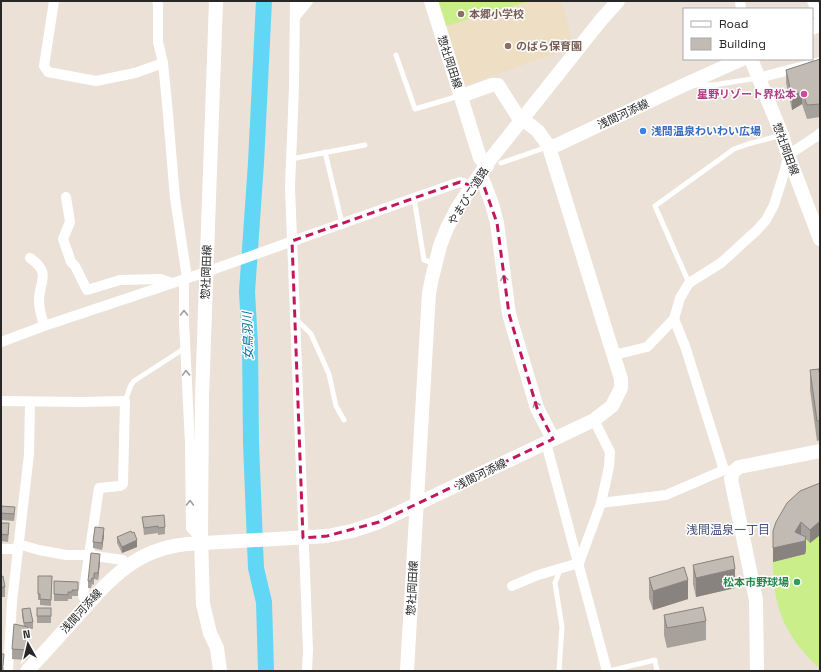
<svg xmlns="http://www.w3.org/2000/svg" width="821" height="672" font-family="'Space Grotesk','Noto Sans JP',sans-serif">
	<style>
		.education { fill: #eedec4 }
		.pitch { fill: #c9ee8a }
		.lines { fill: none; stroke-linecap: round; stroke-linejoin: round }
		.river { stroke: #62d6f5; stroke-width: 16 }
		.lane { stroke: #fff; stroke-width: 5 }
		.street { stroke: #fff; stroke-width: 10 }
		.secondary { stroke: #fff; stroke-width: 14 }
		.wall { fill: #a7a19b }
		.shaded-wall { fill: #88837e }
		.building { fill: #c2bbb4; stroke: #88837e }
		.oneway { stroke: #9e9e9e }
		.marked { fill: none; stroke: #c2185b; stroke-width: 3; stroke-dasharray: 8 5; stroke-linejoin: round }
		.education-dot { fill: #8d6e63; stroke: #fff; stroke-width: 1.5 }
		.hotel-dot { fill: #d1479c; stroke: #fff; stroke-width: 1.5 }
		.shop-dot { fill: #3f7fe0; stroke: #fff; stroke-width: 1.5 }
		.leisure-dot { fill: #2e9e5b; stroke: #fff; stroke-width: 1.5 }
		.labels { text-anchor: middle; dominant-baseline: central; stroke-width: 3; stroke-linejoin: round; paint-order: stroke }
		.education-label { font-size: 11px; font-weight: bold; fill: #785e54; stroke: #fff; text-anchor: start }
		.street-label { font-size: 11px; fill: #272727; stroke: #fff }
		.hotel-label { font-size: 11px; font-weight: bold; fill: #b23c85; stroke: #fff; text-anchor: end }
		.shop-label { font-size: 11px; font-weight: bold; fill: #366cbe; stroke: #fff; text-anchor: start }
		.leisure-label { font-size: 11px; font-weight: bold; fill: #27864d; stroke: #fff; text-anchor: end }
		.water-label { font-size: 12px; font-style: italic; fill: #06719c; stroke: #fff }
		.neighbourhood-label { font-size: 12px; fill: #455279; stroke: #fff }
	</style>
	<rect width="100%" height="100%" fill="#ebe1d7"/>
	<path class="education" d="M434,1H562L572,40L563,51L468,84L459,79Z"/>
	<g class="pitch">
		<path d="M434,1H529L442,27Z"/>
		<path d="M820,496V669C779,631 771,599 773,544Z"/>
	</g>
	<g class="lines">
		<path class="river" d="M264,1L256,163L247,292L250,344L251,443L256,568L264,602L266,671"/>
		<g class="lane">
			<path d="M396,55L415,109L459,96"/>
			<path d="M695,85H713L758,78"/>
			<path d="M325,152L342,223"/>
			<path d="M291,159L365,145"/>
			<path d="M501,163L547,147"/>
			<path d="M414,198L424,260L434,263"/>
			<path d="M689,283L655,206L734,149L748,144L782,135"/>
			<path d="M297,320L311,334L329,374L336,406L344,420"/>
			<path d="M125,401L131,385L134,381L185,348"/>
			<path d="M559,671L562,627L555,583L560,570"/>
			<path d="M609,671L655,660L657,671"/>
		</g>
		<g class="street">
			<path d="M54,1L44,66L48,72L96,81L135,73L163,63"/>
			<path d="M157,1L158,4V42L163,63L167,103L175,198L187,278"/>
			<path d="M295,1L294,87L290,187L308,650L307,671"/>
			<path d="M740,1L741,9"/>
			<path d="M812,1L820,19"/>
			<path d="M295,17L308,1"/>
			<path d="M758,78L820,62"/>
			<path d="M66,197L70,222L63,239L71,262L75,266L87,290L120,280L160,279L172,283"/>
			<path d="M30,258C52,273 39,281 39,301C39,309 42,318 44,326"/>
			<path d="M184,279V322L190,444L191,528L201,538"/>
			<path d="M674,319L685,346L724,470"/>
			<path d="M1,342L44,326L206,272L414,198L460,182L472,186"/>
			<path d="M614,355L647,347L674,319L680,298L689,283L721,263L757,230L766,220L774,205L785,170L788,155L817,136L820,133"/>
			<path d="M1,401L80,402L125,401L123,484L120,486L99,488L83,596L88,603"/>
			<path d="M546,443L607,671"/>
			<path d="M601,503L666,495L724,470L731,472"/>
			<path d="M18,544L39,550L66,555H88L123,560L127,565"/>
			<path d="M1,549H17"/>
			<path d="M512,586L538,575L579,563L601,503L609,467L610,452L594,420"/>
			<path d="M8,671L12,602L29,454L30,402"/>
		</g>
		<g class="secondary">
			<path d="M216,1L202,397L201,538L203,604L210,633L217,648L220,671"/>
			<path d="M431,1L480,158L487,166"/>
			<path d="M812,28L820,24"/>
			<path d="M751,59L782,135L788,155L820,239"/>
			<path d="M549,147L557,145L684,85L742,59"/>
			<path d="M480,175L484,183L492,204L497,223L509,314L537,408L553,439"/>
			<path d="M27,671C45,652 62,633 79,614C111,578 136,549 187,544L327,536L352,531L379,522L594,420L612,406L621,388V379L549,147L538,131L517,115L498,85H492L461,96"/>
			<path d="M407,671L429,293L432,278L440,246L447,228L458,207L489,161L601,20L618,1"/>
			<path d="M757,671L756,600L731,479L733,472L739,467L820,451"/>
		</g>
	</g>
	<g class="wall">
		<path d="M820,59V117L807,119L802,104L792,110L786,83V70Z"/>
		<path d="M810,370L820,372V440L817,441L810,390Z"/>
		<path d="M820,483V535L810,543L806,539V550L805,554L773,562Z"/>
		<path d="M1,506L15,514L14,521L1,520Z"/>
		<path d="M142,517L165,527V534L158,535V533L144,535Z"/>
		<path d="M1,523L9,530L8,542L1,541Z"/>
		<path d="M104,535L102,550L93,548V542Z"/>
		<path d="M117,537L137,547L122,553L117,543Z"/>
		<path d="M100,561L98,580L94,579V585L92,584L91,588H88V581Z"/>
		<path d="M693,565L735,588L696,597L693,584Z"/>
		<path d="M38,576H52L51,606L40,605V600H38Z"/>
		<path d="M1,577L5,587V597H1Z"/>
		<path d="M649,578L688,599L653,610L649,598Z"/>
		<path d="M54,581L78,582V596H72V599H68V601H54Z"/>
		<rect x="37" y="608" width="14" height="15"/>
		<path d="M22,609L33,622V629H28L26,660L12,659V649L24,626L22,616Z"/>
		<path d="M664,615L706,621V640L667,648L664,635Z"/>
	</g>
	<g class="shaded-wall">
		<path d="M802,91V104L792,110V97Z"/>
		<path d="M820,521V535L810,543V530Z"/>
		<path d="M801,522V536L806,537V550L805,554L773,562V548L795,532Z"/>
		<path d="M104,528V535L102,550V543Z"/>
		<path d="M137,540V547L122,553V547Z"/>
		<path d="M100,554V561L98,580V573Z"/>
		<path d="M735,569V588L696,597V578Z"/>
		<path d="M688,580V599L653,610V591Z"/>
		<path d="M28,627V637L26,660V650Z"/>
	</g>
	<g class="building">
		<path d="M820,59V104L807,105L802,91L792,97L786,70Z"/>
		<path d="M819,369V372H820V421H817L810,370Z"/>
		<path d="M820,483V521L810,530L801,522L795,532L806,537L805,541L773,548V531L776,522L787,503L800,491Z"/>
		<path d="M1,506L15,507L14,514L1,513Z"/>
		<path d="M164,515L165,527L158,528V526L144,528L142,517Z"/>
		<path d="M1,523H9L8,535L1,534Z"/>
		<path d="M95,527L104,528L102,543L93,542Z"/>
		<path d="M131,531L132,533L134,532L137,540L122,547L117,537Z"/>
		<path d="M91,553L100,554L98,573H94V578H92L91,581H88Z"/>
		<path d="M733,556L735,569L696,578L693,565Z"/>
		<path d="M684,567L688,580L653,591L649,578Z"/>
		<path d="M3,576L5,587H1V577Z"/>
		<path d="M38,576H52L51,600L40,599V594H38Z"/>
		<path d="M54,581L78,582V590H72V592H68V595L54,594Z"/>
		<path d="M703,607L706,621L667,628L664,615Z"/>
		<path d="M30,608L33,622L24,623L22,609Z"/>
		<rect x="37" y="608" width="14" height="8"/>
		<path d="M14,624L28,627L26,650L12,649Z"/>
		<path d="M1,654H4L3,666H1Z"/>
		<path d="M3,667V671H1V668Z"/>
	</g>
	<defs><path id="oneway-chevron" d="M-2-3.5L2.5 0L-2 3.5" fill="none" stroke-width="1.6" stroke-linecap="round" stroke-linejoin="round"/></defs>
	<g class="oneway">
		<use href="#oneway-chevron" transform="translate(504 278) rotate(-97)"/>
		<use href="#oneway-chevron" transform="translate(184 313) rotate(-90)"/>
		<use href="#oneway-chevron" transform="translate(186 373) rotate(-92)"/>
		<use href="#oneway-chevron" transform="translate(536 404) rotate(-108)"/>
		<use href="#oneway-chevron" transform="translate(190 503) rotate(-90)"/>
	</g>
	<path class="marked" d="M480,175L497,223L509,314L537,408L553,439L379,522L327,536L303,538L292,241L460,182L472,186Z"/>
	<g class="education-dot">
		<circle cx="461" cy="14" r="4"/>
		<circle cx="508" cy="46" r="4"/>
	</g>
	<circle class="hotel-dot" cx="804" cy="94" r="4"/>
	<circle class="shop-dot" cx="643" cy="131" r="4"/>
	<circle class="leisure-dot" cx="797" cy="582" r="4"/>
	<g class="labels">
		<g class="education-label">
			<text x="469" y="14">本郷小学校</text>
			<text x="516" y="46">のばら保育園</text>
		</g>
		<g class="street-label">
			<text transform="translate(450 62) rotate(72)">惣社岡田線</text>
			<text transform="translate(623 114) rotate(-25)">浅間河添線</text>
			<text transform="translate(786 149) rotate(70)">惣社岡田線</text>
			<text transform="translate(468 196) rotate(-58)">やまびこ道路</text>
			<text transform="translate(206 272) rotate(-88)">惣社岡田線</text>
			<text transform="translate(481 474) rotate(-26)">浅間河添線</text>
			<text transform="translate(412 588) rotate(-87)">惣社岡田線</text>
			<text transform="translate(81 611) rotate(-48)">浅間河添線</text>
		</g>
		<g class="hotel-label">
			<text x="796" y="94">星野リゾート界松本</text>
		</g>
		<g class="shop-label">
			<text x="651" y="131">浅間温泉わいわい広場</text>
		</g>
		<g class="leisure-label">
			<text x="789" y="582">松本市野球場</text>
		</g>
		<g class="water-label">
			<text transform="translate(248 336) rotate(-92)">女鳥羽川</text>
		</g>
		<g class="neighbourhood-label">
			<text x="728" y="530">浅間温泉一丁目</text>
		</g>
	</g>
	<rect width="821" height="672" fill="none" stroke="#272727" stroke-width="4"/>
	<rect x="683" y="8" width="130" height="52" fill="#ffffff" stroke="#a9a9a9"/>
	<rect x="691" y="21" width="20" height="6" fill="#ffffff" stroke="#a9a9a9"/>
	<text x="719" y="28" font-size="12" fill="#272727">Road</text>
	<rect x="691" y="38" width="20" height="12" fill="#c2bbb4" stroke="#a9a9a9"/>
	<text x="719" y="48" font-size="12" fill="#272727">Building</text>
	<g transform="translate(28 644) rotate(352)" stroke="#ffffff" stroke-width="3" paint-order="stroke">
	<path d="M0-3L7 15L0 10L-7 15Z" fill="#272727"/>
	<text y="-6" font-size="11" font-weight="bold" text-anchor="middle" fill="#272727">N</text>
	</g>
</svg>
